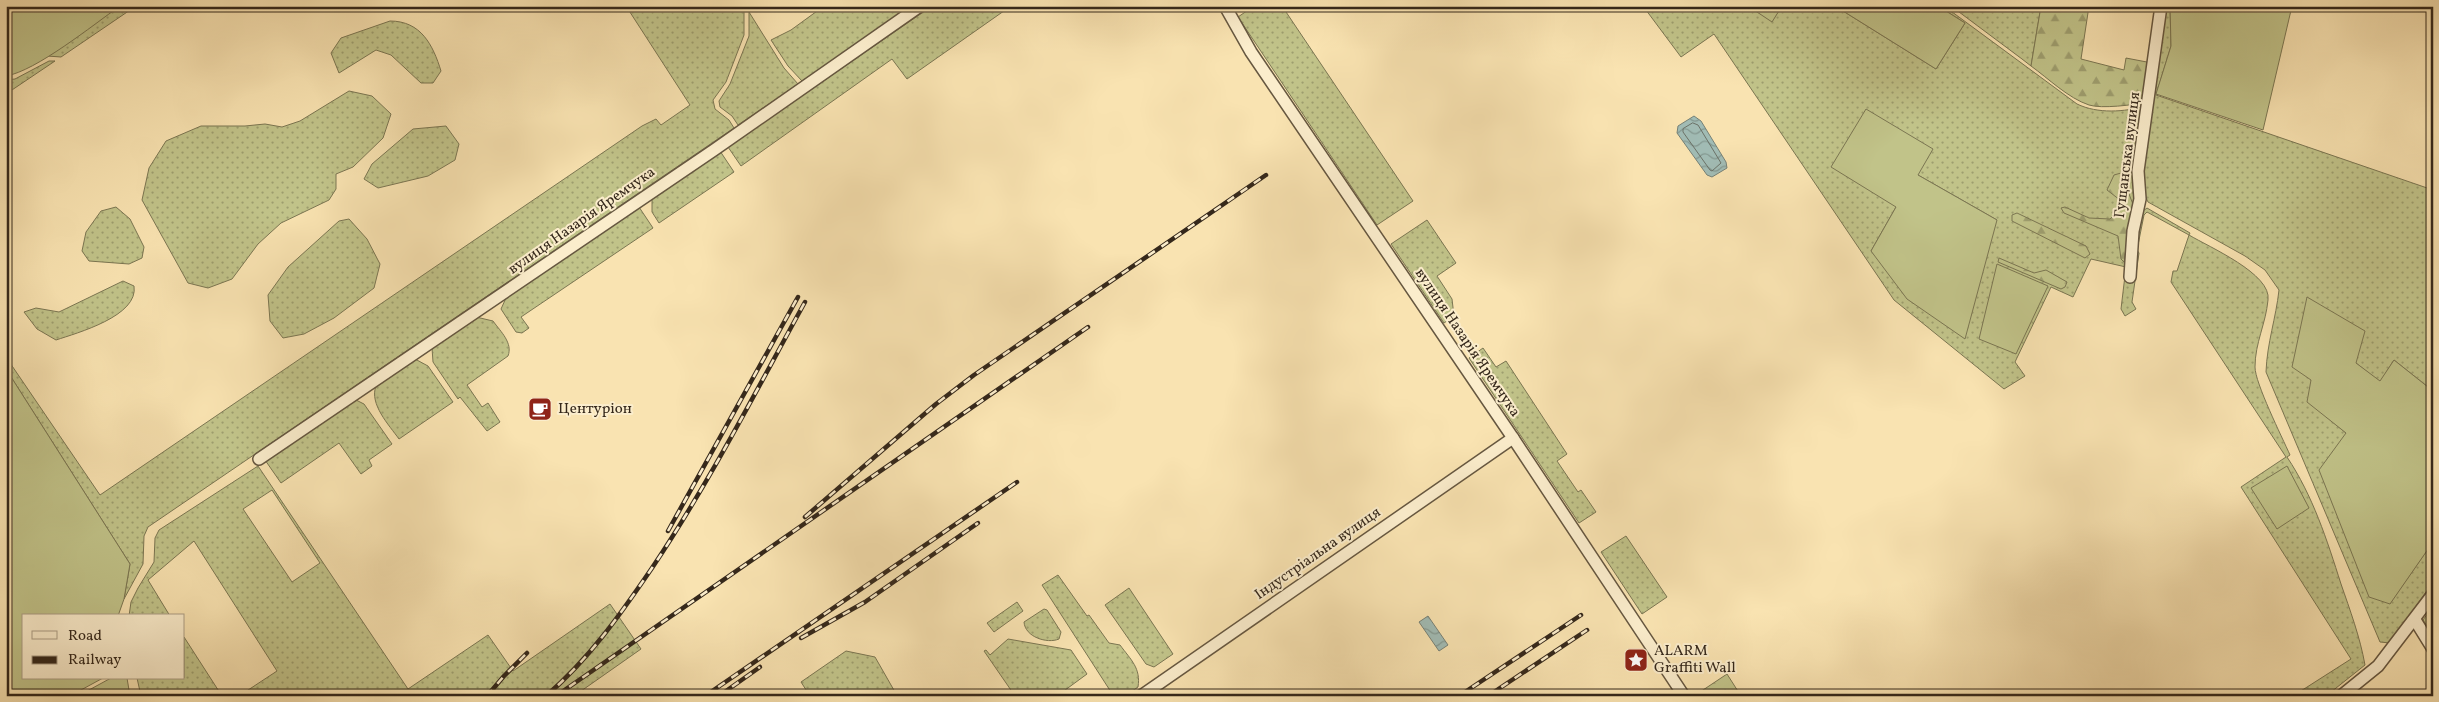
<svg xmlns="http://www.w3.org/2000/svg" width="2439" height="702" font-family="Vollkorn,serif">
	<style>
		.grass { fill: url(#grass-dots); stroke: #7b7652; fill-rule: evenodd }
		.forest { fill: url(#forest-firs); stroke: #7b7652 }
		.garden { fill: #c1c389; stroke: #7b7652 }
		.water { fill: url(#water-waves); stroke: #768177 }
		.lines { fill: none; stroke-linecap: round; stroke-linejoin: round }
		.shore { stroke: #6b7268; stroke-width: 1 }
		.minor-casing { stroke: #665740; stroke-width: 14 }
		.minor { stroke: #fbedcc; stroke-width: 11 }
		.rail-casing { stroke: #35281b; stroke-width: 4.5 }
		.rail { stroke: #fbedcc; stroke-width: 2.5; stroke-dasharray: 8; stroke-linecap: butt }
		.labels { text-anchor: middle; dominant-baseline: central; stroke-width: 4; stroke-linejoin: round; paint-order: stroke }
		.street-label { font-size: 15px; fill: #35281b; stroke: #fbedcc }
		.poi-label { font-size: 15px; fill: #35281b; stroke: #fbedcc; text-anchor: start }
	</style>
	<defs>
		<pattern id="grass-dots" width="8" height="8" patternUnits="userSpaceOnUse" patternTransform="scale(1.25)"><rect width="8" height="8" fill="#c1c389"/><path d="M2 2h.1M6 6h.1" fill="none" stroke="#9e9e6f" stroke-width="1.8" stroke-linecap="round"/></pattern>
		<pattern id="forest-firs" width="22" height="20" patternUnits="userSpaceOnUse" patternTransform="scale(1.25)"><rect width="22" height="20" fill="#c1c389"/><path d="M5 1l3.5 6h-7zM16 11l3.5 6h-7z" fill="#9e9e6f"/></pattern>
		<pattern id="water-waves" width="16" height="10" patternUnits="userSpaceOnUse" patternTransform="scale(1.25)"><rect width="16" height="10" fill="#a1bcb5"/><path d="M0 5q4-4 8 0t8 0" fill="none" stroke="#849992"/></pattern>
	</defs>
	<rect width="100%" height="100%" fill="#f9e3b1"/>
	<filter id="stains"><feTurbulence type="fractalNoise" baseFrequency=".004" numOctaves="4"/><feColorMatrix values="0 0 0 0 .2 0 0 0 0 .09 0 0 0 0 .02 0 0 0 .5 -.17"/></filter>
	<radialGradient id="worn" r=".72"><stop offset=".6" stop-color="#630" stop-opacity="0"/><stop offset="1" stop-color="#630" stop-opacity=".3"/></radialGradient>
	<g class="grass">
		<path d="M120,6H136L61,57L47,56Z"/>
		<path d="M626,6H744V35L726,82L713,100L715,109L729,120L734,128L148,527L144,536L143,564L124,599L130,564L6,369V357L100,495L642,126L656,119L661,125L690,105Z"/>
		<path d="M824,6H912L802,81L788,66L771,40L791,30Z"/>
		<path d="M932,6H1011L907,79L892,59L741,166L728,147Z"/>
		<path d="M1254,6H1282L1413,201L1377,225L1238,17Z"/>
		<path d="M1643,6H1748L1772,21L1782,6H1835L1936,69L1965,23L1938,6H1944L2077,104C2098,114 2124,112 2146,106L2139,214L2147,208L2190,233L2189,235C2209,247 2272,274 2268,300C2266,323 2255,343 2255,367C2255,383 2282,437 2290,455L2287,457C2313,496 2327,540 2341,584C2350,610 2360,637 2365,665L2326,696H2293L2351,659L2241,487L2286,457L2171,282L2173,271H2177L2189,235L2147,212L2144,215L2137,250L2139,253L2132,302L2136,309L2125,316L2121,309L2126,267L2091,259L2073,297L2051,287L2015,362L2025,376L2004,389L1894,300L1714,34L1681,57ZM1918,175L1997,220L1871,251L1896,207Z"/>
		<path d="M1951,6H2041L2031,66L2022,59Z"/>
		<path d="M2163,6H2170L2171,46L2156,95L2433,190V391L2394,360L2380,382L2356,363L2311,380L2329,419L2346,433L2390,603L2433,542V582L2390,643L2380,642L2266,372C2267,343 2276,318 2279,290L2265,270L2245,256L2148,202L2142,189L2141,171Z"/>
		<path d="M749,12L784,68L798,84L738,125L732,116L720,107L719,101L730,84L749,36Z"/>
		<path d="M390,21C421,21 433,45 441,71L433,83H421L391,55L376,50L339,73L331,53L341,38Z"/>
		<path d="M49,61H55L6,94V80L15,79Z"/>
		<path d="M349,91L372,96L391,114L383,138L353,167L336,174V189L329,200L281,223L258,244L232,279L208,288L188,283L142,200L149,168L166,141L201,126H245L265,124L282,127L300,121Z"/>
		<path d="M446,126L459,144L455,160L428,176L378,188L364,179L372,164L413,129Z"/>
		<path d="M720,151L734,172L659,223L652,212V198Z"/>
		<path d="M116,207L130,219L144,247L142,258L129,264L89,261L82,251L86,232L101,211Z"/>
		<path d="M639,207L653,228L521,317L529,328L522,333L516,332L501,309L506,298Z"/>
		<path d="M349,219L367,239L380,264L374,288L334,318L304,334L283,338L270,321L268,295L288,267L339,221Z"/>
		<path d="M1427,220L1456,263L1437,276L1452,299L1454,316L1444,323L1391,244Z"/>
		<path d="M123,281L134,286C139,316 77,333 56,340L37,329L24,312L36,308L59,312Z"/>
		<path d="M476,317L493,321C501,332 513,343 508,356L467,385L482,407L488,403L500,422L487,431L460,397L458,399L433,362L432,348Z"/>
		<path d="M1483,348L1496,367L1506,361L1567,454L1557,461L1578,492L1581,490L1596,512L1579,523L1469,358Z"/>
		<path d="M415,359L428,366L453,402L399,439C389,425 369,404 376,386Z"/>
		<path d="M354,399L364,404L392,444L369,460L372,466L361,474L339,443L281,483L265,460Z"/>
		<path d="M258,466L408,689L488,635L513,671L610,604L641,649L574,696H239L277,671L194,541L148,580L170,616H129L131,602L138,588L154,562L155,538L159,530ZM272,490L320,563L292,582L243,509Z"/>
		<path d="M1626,536L1667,597L1642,614L1601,552Z"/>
		<path d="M1058,575L1087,616L1089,615L1109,643L1120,645C1131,660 1141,668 1138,687C1127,695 1123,698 1111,692L1042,585Z"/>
		<path d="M1129,588L1173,654L1154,667L1146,664L1105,605Z"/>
		<path d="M1017,602L1023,611L994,632L987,623Z"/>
		<path d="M2433,606V635L2423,620Z"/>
		<path d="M1044,609L1047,610L1061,632L1059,639C1047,644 1025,637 1024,622Z"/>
		<path d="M184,637L222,696H141L137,678H184Z"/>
		<path d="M1008,639L1071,650L1087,674L1057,696H1015L984,651L986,650L990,655Z"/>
		<path d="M846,651L875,657L895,692L890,696H810L801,682Z"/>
	</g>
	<g class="forest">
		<path d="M2041,6H2089L2081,59L2124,70L2126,58L2152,63L2147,102C2134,105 2101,109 2089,105C2068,98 2049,79 2031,66Z"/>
		<path d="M2121,173L2134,207L2124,262L2121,259L2118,236L2064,213L2061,208L2065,207L2089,218L2110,219L2120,209V200L2107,190L2114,175Z"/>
		<path d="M2017,213L2086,246L2090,254L2085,258L2012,221V215Z"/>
		<path d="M1999,258L2034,273L2046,270L2067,282L2065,287L2061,289L1998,262Z"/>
		<path d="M1727,674L1741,696H1698L1697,694Z"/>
	</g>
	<g class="garden">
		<path d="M6,6H120C93,25 36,71 6,76Z"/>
		<path d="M1748,6H1782L1772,22Z"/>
		<path d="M1835,6H1938L1965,23L1936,69Z"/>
		<path d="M2170,6H2292L2263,130L2156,94L2171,46Z"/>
		<path d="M1866,109L1933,149L1918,175L1997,220L1965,339L1907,299L1871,251L1896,207L1831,167Z"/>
		<path d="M1997,264L2048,286L2016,354L1979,339Z"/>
		<path d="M2307,297L2365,331L2356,363L2380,381L2394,360L2433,391V542L2390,604L2369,597L2319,470L2346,433L2307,402L2311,380L2292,367Z"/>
		<path d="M6,369L130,564L124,599L118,616H24V678H103L70,696H12L6,666Z"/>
		<path d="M2287,466L2309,508L2277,529L2251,488Z"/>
		<path d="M111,678H127L130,696H78Z"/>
	</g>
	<g class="water">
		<path d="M1694,116L1701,121L1726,162L1727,168L1712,177L1707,175L1677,133L1678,126Z"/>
		<path d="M1428,616L1448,645L1439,651L1419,622Z"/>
	</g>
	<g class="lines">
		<path class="shore" d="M1693,123L1698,125L1721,163L1712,171L1710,170L1683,132V129Z"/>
		<g class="minor-casing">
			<g id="minor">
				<path d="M1225,6L1251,52L1513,438L1684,696"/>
				<path d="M2130,277L2133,231L2140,199L2138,171L2161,6"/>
				<path d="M259,459L714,150L920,6"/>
				<path d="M2415,620L2433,649"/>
				<path d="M1141,696L1513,438"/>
				<path d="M2341,696L2378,666L2433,594"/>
			</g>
		</g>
		<use href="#minor" class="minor"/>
		<g class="rail-casing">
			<g id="rail">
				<path d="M805,517L936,404L974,375L1266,175"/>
				<path d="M668,531L798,297"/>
				<path d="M801,638L865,602L978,523"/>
				<path d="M487,696L504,676L527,653"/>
				<path d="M546,696C589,659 620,615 652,568C709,483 756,391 805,302"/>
				<path d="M556,696L1088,327"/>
				<path d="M705,696L1017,482"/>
				<path d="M719,696L760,667"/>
				<path d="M1459,696L1581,615"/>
				<path d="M1488,696L1587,630"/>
			</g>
		</g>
		<use href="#rail" class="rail"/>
	</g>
	<defs>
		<g id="cafe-square" transform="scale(1.25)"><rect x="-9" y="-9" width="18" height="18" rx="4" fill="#8f2418" stroke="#fbedcc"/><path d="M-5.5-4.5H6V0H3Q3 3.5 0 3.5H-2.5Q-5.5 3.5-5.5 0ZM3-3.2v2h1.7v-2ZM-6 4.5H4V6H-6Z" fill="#fff"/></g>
		<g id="sight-square" transform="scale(1.25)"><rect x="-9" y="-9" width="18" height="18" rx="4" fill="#8f2418" stroke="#fbedcc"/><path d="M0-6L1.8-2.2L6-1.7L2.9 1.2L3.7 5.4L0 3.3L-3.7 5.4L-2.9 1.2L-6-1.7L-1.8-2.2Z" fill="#fff"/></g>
	</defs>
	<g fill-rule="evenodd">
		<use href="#cafe-square" x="540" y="409"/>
		<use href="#sight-square" x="1636" y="660"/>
	</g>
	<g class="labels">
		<g class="street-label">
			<text transform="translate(2128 155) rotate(-83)">Гущанська вулиця</text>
			<text transform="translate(582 221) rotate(-35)">вулиця Назарія Яремчука</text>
			<text transform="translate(1467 343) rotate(56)">вулиця Назарія Яремчука</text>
			<text transform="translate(1318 554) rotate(-35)">Індустріальна вулиця</text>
		</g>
		<g class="poi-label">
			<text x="558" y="409">Центуріон</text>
			<text x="1654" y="651">ALARM<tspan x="1654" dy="17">Graffiti Wall</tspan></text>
		</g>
	</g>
	<rect width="2439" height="702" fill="none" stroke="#f9e3b1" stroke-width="25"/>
	<rect x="8" y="8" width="2424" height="687" fill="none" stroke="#35281b" stroke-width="2.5"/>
	<rect x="12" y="12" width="2414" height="677" fill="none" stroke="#35281b"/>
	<rect x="22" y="614" width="162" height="65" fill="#fbedcc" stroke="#ac9e85"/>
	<rect x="32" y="631" width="25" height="8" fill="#fbedcc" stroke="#ac9e85"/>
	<text x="68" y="640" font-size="15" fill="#35281b">Road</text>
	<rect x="32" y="656" width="25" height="8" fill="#35281b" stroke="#ac9e85"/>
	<text x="68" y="664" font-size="15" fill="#35281b">Railway</text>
	<rect width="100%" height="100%" filter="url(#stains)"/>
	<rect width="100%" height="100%" fill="url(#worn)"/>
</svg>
